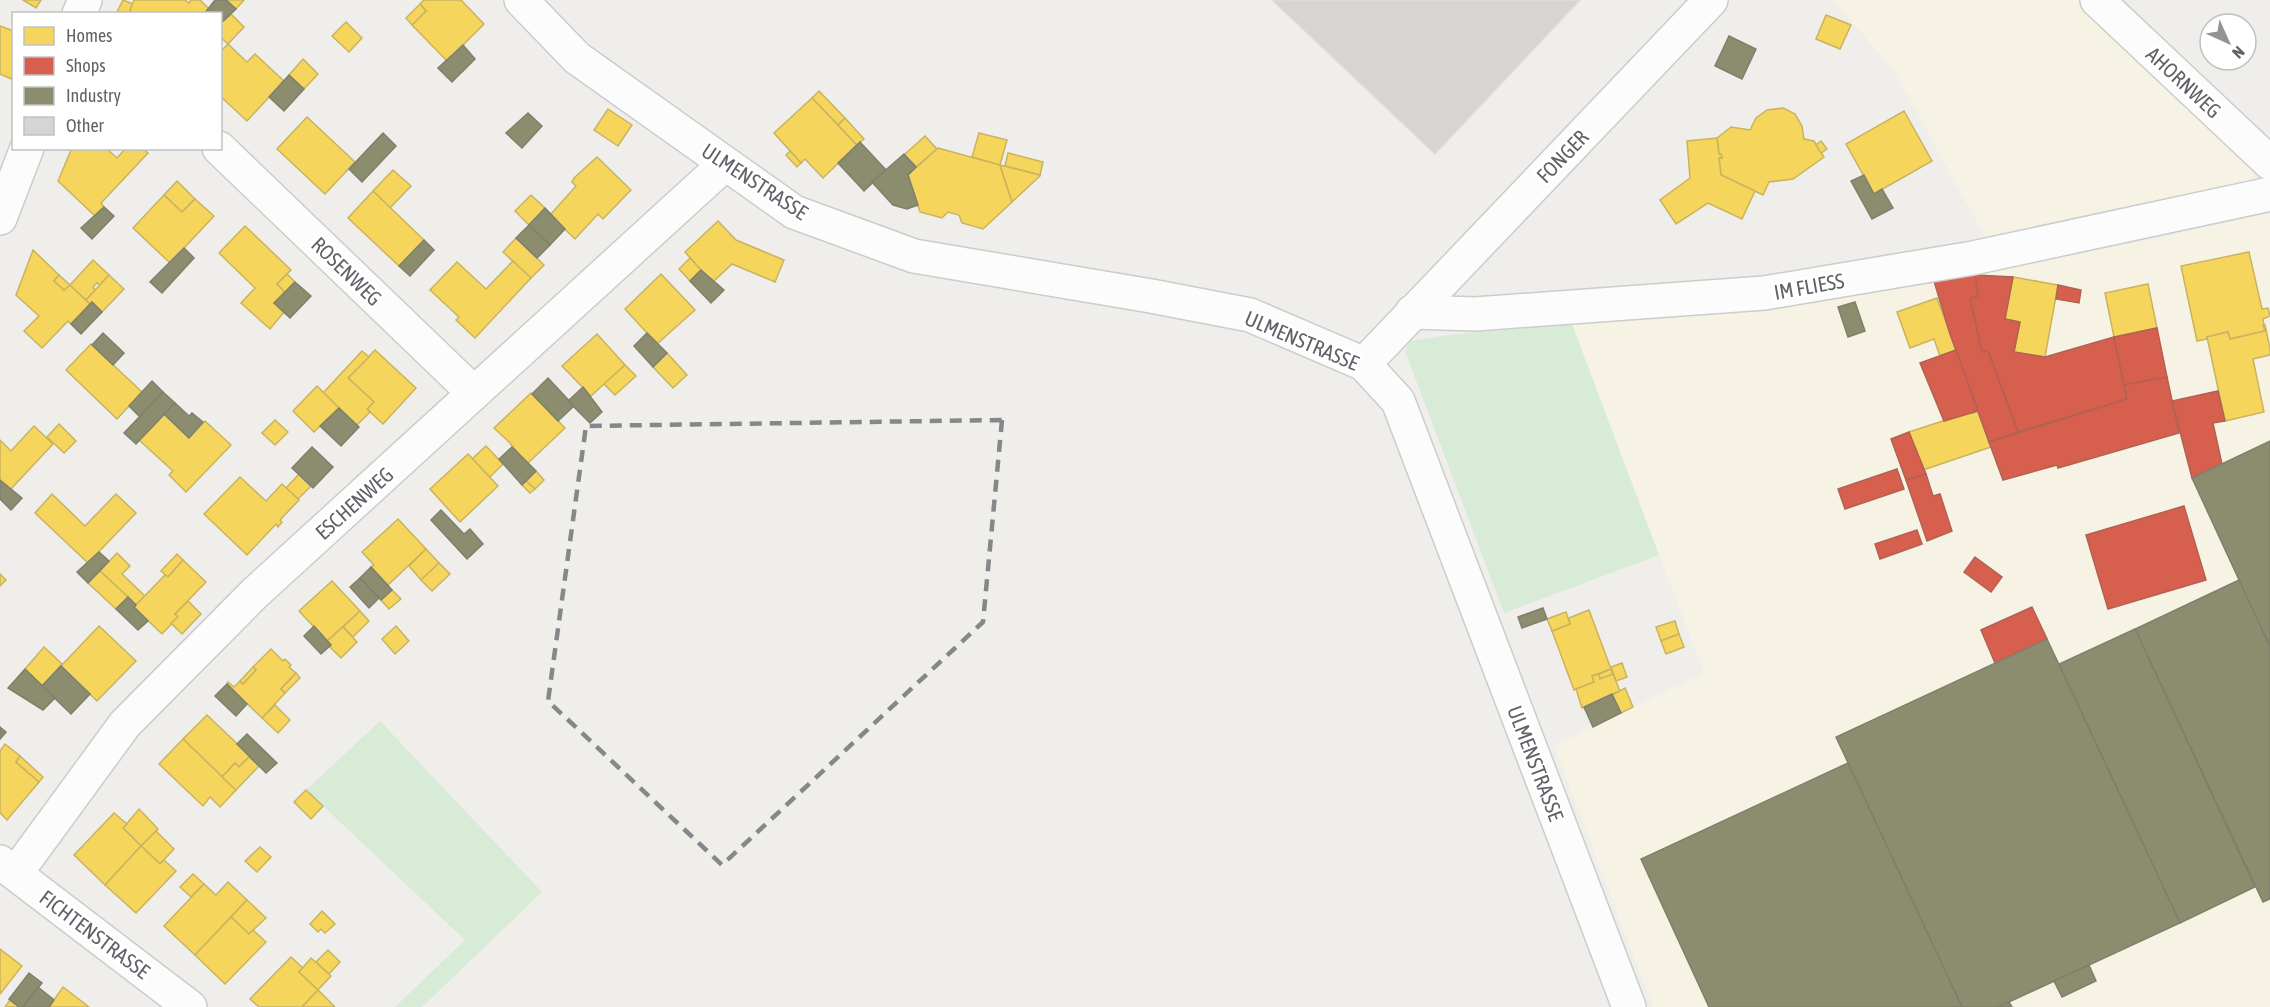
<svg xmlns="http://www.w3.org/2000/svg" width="2270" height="1007" font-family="'Asap Condensed',sans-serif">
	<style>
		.commercial { fill: #f7f3e4 }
		.green { fill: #d8ebd6 }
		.homes { fill: #f6d55c; stroke: #c9b360; stroke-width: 1.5 }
		.shops { fill: #d6604d; stroke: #b26155; stroke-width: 1.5 }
		.industry { fill: #8c8c6e; stroke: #7e806c; stroke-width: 1.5 }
		.building { fill: #d6d5d3; stroke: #deddd9; stroke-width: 1.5 }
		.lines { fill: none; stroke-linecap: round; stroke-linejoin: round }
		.street-casing { stroke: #cbcccc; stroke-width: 36 }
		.street { stroke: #fdfcfc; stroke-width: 33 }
		.marked { fill: none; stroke: #84888a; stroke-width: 4.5; stroke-dasharray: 12 8; stroke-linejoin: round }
		.labels { text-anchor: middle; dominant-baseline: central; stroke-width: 6; stroke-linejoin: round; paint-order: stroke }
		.street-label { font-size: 21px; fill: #5f6368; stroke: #fff }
	</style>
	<rect width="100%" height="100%" fill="#efeeea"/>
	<g class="commercial">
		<path d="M1833,0H2083L2257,165L2251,185L1987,241L1894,70Z"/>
		<path d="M2270,213V1007H1653L1554,746L1704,673L1572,324L1769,306L1931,280L2140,242Z"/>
	</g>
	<g class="green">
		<path d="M1572,324L1659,555L1504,613L1405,351L1411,341L1449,335Z"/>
		<path d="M380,721L542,892L422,1007H395L465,940L306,790Z"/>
	</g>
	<g class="homes">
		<path d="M23,0H41L36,8Z"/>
		<path d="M123,0L133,4L130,10L134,14L117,12Z"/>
		<path d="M134,0H185L189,3L191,0H200L209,9L204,14H134L130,10Z"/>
		<path d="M226,0H244L236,9Z"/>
		<path d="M424,0H461L484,24L447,61L412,25L426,11L420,4Z"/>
		<path d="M420,4L426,11L412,25L406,18Z"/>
		<path d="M231,14L244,27L228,44L220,37V24Z"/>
		<path d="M1826,15L1851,25L1840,49L1816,39Z"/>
		<path d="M346,22L362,38L349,52L332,36Z"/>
		<path d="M0,26L14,31V80L0,74Z"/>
		<path d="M228,44L247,62L255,54L284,81L247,121L220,96V52Z"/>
		<path d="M303,59L318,74L304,89L289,75Z"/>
		<path d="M819,91L845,118L838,125L812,98Z"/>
		<path d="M812,98L857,145L823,178L805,159L801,163L774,133Z"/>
		<path d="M1783,108L1795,114L1802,126L1804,139L1814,141L1824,157L1793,179L1769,182L1763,195L1721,175L1719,158H1722L1721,154H1719L1717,138L1731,127L1750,130L1756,118L1767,110Z"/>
		<path d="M608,109L632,125L618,146L594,130Z"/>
		<path d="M1904,111L1932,161L1874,194L1846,144Z"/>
		<path d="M307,117L355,162L325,194L277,149Z"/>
		<path d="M845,118L864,139L857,145L838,125Z"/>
		<path d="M979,133L1007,140L1000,165L972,157Z"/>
		<path d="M925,136L937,149L916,167L904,155Z"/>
		<path d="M1717,138L1719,154H1721L1722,158H1719L1721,175L1755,191L1742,219L1708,203L1676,224L1660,200L1690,178L1687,141Z"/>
		<path d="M1821,141L1827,149L1821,153L1816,145Z"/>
		<path d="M72,148H106L117,158L126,148H142L148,153L101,203L104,207L95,216L58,181Z"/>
		<path d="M938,148L1000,165L1012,202L983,229L962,223L959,215L948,212L942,218L920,212L908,175Z"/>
		<path d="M790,151L801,163L797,167L786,155Z"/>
		<path d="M1008,153L1043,162L1040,175L1005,166Z"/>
		<path d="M597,157L631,190L603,219L598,214L575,239L550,215L576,186L572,182L574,178Z"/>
		<path d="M1000,165L1040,175V176L1012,202Z"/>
		<path d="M393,170L411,186L390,208L373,191Z"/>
		<path d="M177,181L195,199L182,212L164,195Z"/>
		<path d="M373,191L424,240L399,266L348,218Z"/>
		<path d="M164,195L182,212L195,199L214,216L170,263L133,228Z"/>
		<path d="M531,195L545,208L529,225L515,211Z"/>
		<path d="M718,221L736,240L784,260L775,282L732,264L713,282L701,270L685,252Z"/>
		<path d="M245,226L291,270L277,284L285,292L274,303L284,312L270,329L241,303L255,288L219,253Z"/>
		<path d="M516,238L544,265L531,278L503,252Z"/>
		<path d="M33,250L59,275L54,281L64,290L70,285L90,304L71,324L68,321L42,348L24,331L39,316L16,295Z"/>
		<path d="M2249,252L2262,309L2268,308L2270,316L2263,319L2265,331L2230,339L2228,332L2207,337V339L2197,341L2181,266Z"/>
		<path d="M690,258L701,270L690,281L679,269Z"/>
		<path d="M93,260L109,275L100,285L97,283L93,287L95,290L86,300L70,285Z"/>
		<path d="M513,261L531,278L475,338L456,320L459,317L430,290L457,262L486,289Z"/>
		<path d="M287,274L295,282L285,292L277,284Z"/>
		<path d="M661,274L695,310L657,344L625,309Z"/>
		<path d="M59,275L70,285L64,290L54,281Z"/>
		<path d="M109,275L124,289L102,312L92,302L90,304L86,300Z"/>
		<path d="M2013,277L2058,285L2045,357L2014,352L2020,322L2005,319Z"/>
		<path d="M2148,284L2157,328L2114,337L2105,293Z"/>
		<path d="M1937,298L1956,350L1940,356L1934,339L1910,348L1897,312Z"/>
		<path d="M2263,325H2265L2270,348V355L2253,359L2264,412L2225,421L2207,337L2228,332L2230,339L2265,331Z"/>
		<path d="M597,334L625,365L591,396L562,366Z"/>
		<path d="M91,344L142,392L117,419L66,370Z"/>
		<path d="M375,350L416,388L383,424L367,409L374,402L348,378Z"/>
		<path d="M362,351L369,357L348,378L374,402L367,409L370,412L357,425L323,393Z"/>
		<path d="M667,353L687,375L673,388L653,367Z"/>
		<path d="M625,365L636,376L615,395L604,384Z"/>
		<path d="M317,386L339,408L314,432L293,411Z"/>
		<path d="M531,393L565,428L527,464L509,442L494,428Z"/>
		<path d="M1973,411V413L1978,411L1991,447L1923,470L1909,432Z"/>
		<path d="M164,414L189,438L205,421L231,445L186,492L169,475L173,471L139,440Z"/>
		<path d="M275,420L288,432L275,445L262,433Z"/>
		<path d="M59,424L76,441L64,453L47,437Z"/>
		<path d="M34,426L53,444L10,490L0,480V440L11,451Z"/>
		<path d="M486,446L503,464L490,477L472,459Z"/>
		<path d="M468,454L498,486L460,522L430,489Z"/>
		<path d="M536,471L544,480L535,489L526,481Z"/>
		<path d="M299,474L311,486L298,499L286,488Z"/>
		<path d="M240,477L266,501L282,484L299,500L280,520L282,522L278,527L276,524L247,555L204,514Z"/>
		<path d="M526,481L535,489L530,493L522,485Z"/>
		<path d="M52,494L85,526L116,494L136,513L88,563L35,513Z"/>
		<path d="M398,519L426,549L388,585L371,567L374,565L362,552Z"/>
		<path d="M426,549L439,563L421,580L409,566Z"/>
		<path d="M117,553L130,566L122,574L145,596L136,605L100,571Z"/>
		<path d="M177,554L183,560L168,577L161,571Z"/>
		<path d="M183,560L206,582L175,614L178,617L162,634L134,607L165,575L168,577Z"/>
		<path d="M439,563L450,574L432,591L421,580Z"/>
		<path d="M100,571L128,597L116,609L88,583Z"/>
		<path d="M0,574L6,580L0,586Z"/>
		<path d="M332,581L360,611L327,641L299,611Z"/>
		<path d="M392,590L401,599L389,609L381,600Z"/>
		<path d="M188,601L201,614L182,634L171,623L178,617L175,614Z"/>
		<path d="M1589,610L1611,669L1592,676L1594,682L1574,690L1552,631L1570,624L1569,618Z"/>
		<path d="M360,611L369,621L353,637L343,627Z"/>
		<path d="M1566,612L1570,624L1552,631L1547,619Z"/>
		<path d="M1675,621L1679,634L1661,641L1656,627Z"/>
		<path d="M99,626L136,661L97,701L61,666Z"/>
		<path d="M396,626L409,641L395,654L382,639Z"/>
		<path d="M343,627L357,642L341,658L330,647L331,645L327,641Z"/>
		<path d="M1679,634L1684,647L1666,654L1661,641Z"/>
		<path d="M44,647L62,664L42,686L25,669Z"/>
		<path d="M271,649L283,661L285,659L291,665L289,667L296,673L281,689L285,693L262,718L227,684L228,682L234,687L240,681L243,684L256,670L253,667Z"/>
		<path d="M1622,663L1627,677L1616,681L1611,667Z"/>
		<path d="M253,667L256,670L243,684L240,681Z"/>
		<path d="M1611,669L1613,674L1600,679L1599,674Z"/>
		<path d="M296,673L300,678L285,693L281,689Z"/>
		<path d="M1599,674L1600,679L1613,674L1620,691L1582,708L1576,689L1594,682L1592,676Z"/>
		<path d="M1625,688L1633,707L1621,713L1612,695Z"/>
		<path d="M275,705L290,720L278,733L262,718Z"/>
		<path d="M207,715L250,756L239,767L235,763L222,777L183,739Z"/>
		<path d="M183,739L236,790L220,807L210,797L203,806L159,764Z"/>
		<path d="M5,744L20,756L16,762L39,782L7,820L0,813V751Z"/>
		<path d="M20,756L43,777L39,782L16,762Z"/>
		<path d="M249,757L259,766L236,790L222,777L235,763L239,767Z"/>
		<path d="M306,790L323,806L311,819L294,802Z"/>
		<path d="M139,809L158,829L141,846L123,828Z"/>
		<path d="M114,813L127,824L123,828L141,846L105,885L74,855Z"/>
		<path d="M156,831L174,849L160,864L141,846Z"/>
		<path d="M141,846L160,864L164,860L176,871L136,913L105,885Z"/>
		<path d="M260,847L271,857L257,872L245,861Z"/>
		<path d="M193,874L204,884L191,897L180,887Z"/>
		<path d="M228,882L247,900L195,955L164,926L204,884L216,895Z"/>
		<path d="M247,900L266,918L249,934L231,917Z"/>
		<path d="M322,911L335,924L325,933L321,929L318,932L310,924Z"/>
		<path d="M231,917L249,934L253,930L266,942L225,984L195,955Z"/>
		<path d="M0,949L22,966L0,994Z"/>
		<path d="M328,950L340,962L329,974L316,962Z"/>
		<path d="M291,957L303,968L299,972L318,990L302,1007H259L250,999Z"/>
		<path d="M311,958L331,976L318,990L299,972Z"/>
		<path d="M63,987L89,1007H49Z"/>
		<path d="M318,990L335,1007H302Z"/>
		<path d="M10,1000L19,1007H5Z"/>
	</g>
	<g class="shops">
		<path d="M1975,275L2013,277L2005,319L2020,322L2014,352L2045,357L2114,337L2127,399L2018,432L1988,351L1982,352L1970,298L1978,296Z"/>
		<path d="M1975,275L1978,296L1970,298L1982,352L1988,351L2018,432L1989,442L1950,334L1934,281Z"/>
		<path d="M2058,285L2081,290L2079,303L2056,299Z"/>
		<path d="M2157,328L2167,377L2124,385L2114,337Z"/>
		<path d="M1956,350L1978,411L1944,421L1920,363Z"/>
		<path d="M2167,377L2179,433L2058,468L2057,465L2003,480L1989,442L2127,399L2124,385Z"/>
		<path d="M2218,391L2225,421L2213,423L2222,464L2192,478L2172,401Z"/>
		<path d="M1909,432L1926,474L1906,480L1891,439Z"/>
		<path d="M1897,469L1904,489L1845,509L1838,489Z"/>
		<path d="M1926,474L1933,496L1940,494L1952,531L1927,541L1906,480Z"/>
		<path d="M2184,506L2206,580L2108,609L2086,535Z"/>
		<path d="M1917,530L1922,544L1880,559L1875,544Z"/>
		<path d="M1975,557L2002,577L1991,592L1964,572Z"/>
		<path d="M2032,607L2047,639L1995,663L1981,630Z"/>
	</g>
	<g class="industry">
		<path d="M215,0H226L236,9L220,24V14H204Z"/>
		<path d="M1729,36L1756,49L1742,79L1715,66Z"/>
		<path d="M463,45L475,59L452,82L438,68Z"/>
		<path d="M289,75L304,89L284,111L269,97Z"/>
		<path d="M528,113L542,126L522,148L506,133Z"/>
		<path d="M383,133L396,146L362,182L349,169Z"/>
		<path d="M860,142L886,170L864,191L838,163Z"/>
		<path d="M904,154L916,167L908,175L918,205L907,209L893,205L872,182Z"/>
		<path d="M1864,175L1874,194L1882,189L1893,208L1872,219L1851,181Z"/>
		<path d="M104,207L114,216L92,239L81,228Z"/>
		<path d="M545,208L565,229L550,245L529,225Z"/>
		<path d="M529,225L550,245L537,258L516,238Z"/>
		<path d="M424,240L434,250L410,276L399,266Z"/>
		<path d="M184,248L194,258L162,293L150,282Z"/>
		<path d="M701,270L724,290L711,303L690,281Z"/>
		<path d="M295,282L311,296L290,318L274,303Z"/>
		<path d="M92,302L102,312L81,334L71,324Z"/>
		<path d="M1855,302L1865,331L1848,337L1838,307Z"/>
		<path d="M103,333L124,353L113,365L92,345Z"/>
		<path d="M647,333L667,353L653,367L634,346Z"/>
		<path d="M548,378L574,406L558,421L532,394Z"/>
		<path d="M152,381L163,392L140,417L129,406Z"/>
		<path d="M583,387L602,412L590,423L568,401Z"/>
		<path d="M163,392L175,403L136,444L124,433Z"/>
		<path d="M175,403L189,416L192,413L203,422L189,438L164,414Z"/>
		<path d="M339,408L359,427L341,446L320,426Z"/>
		<path d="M2270,441V647L2192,478Z"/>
		<path d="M312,447L333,467L313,488L292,468Z"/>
		<path d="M512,447L536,471L522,485L499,459Z"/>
		<path d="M0,480L22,498L11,510L0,499Z"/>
		<path d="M441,510L464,534L470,529L483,544L467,559L431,520Z"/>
		<path d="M99,552L109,561L88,583L77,572Z"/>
		<path d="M371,567L392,590L381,600L360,578Z"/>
		<path d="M360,578L379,598L369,608L350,587Z"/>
		<path d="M2239,580L2270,647V899L2263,902L2135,629Z"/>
		<path d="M128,597L136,605L134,607L148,621L138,630L116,609Z"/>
		<path d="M1543,608L1547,619L1522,628L1518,617Z"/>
		<path d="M314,626L331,645L321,654L304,636Z"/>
		<path d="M2135,629L2255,887L2180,923L2059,664Z"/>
		<path d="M2047,639L2180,923L1998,1007H1962L1836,737Z"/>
		<path d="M61,666L90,694L71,714L42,686Z"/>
		<path d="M25,669L55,698L43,710L8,688Z"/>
		<path d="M227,684L247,704L236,716L215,696Z"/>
		<path d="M1612,694L1621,713L1593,727L1584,707Z"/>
		<path d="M0,727L6,732L0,739Z"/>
		<path d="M247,734L277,763L266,773L237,744Z"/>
		<path d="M1848,763L1962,1007H1709L1641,859Z"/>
		<path d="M2089,965L2096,981L2062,997L2054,981Z"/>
		<path d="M29,973L42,983L23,1007H19L9,999Z"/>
		<path d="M38,987L54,1000L49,1007H23Z"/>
		<path d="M2009,1002L2012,1007H1998Z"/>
	</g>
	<path class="building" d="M1272,0H1580L1435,154Z"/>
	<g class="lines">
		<g class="street-casing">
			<g id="street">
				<path d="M521,0L577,58L794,212L914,256L1151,296L1250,315L1364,364L1398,401L1629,1007"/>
				<path d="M2097,0L2270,163"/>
				<path d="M79,14L85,0"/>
				<path d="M219,148L474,393"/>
				<path d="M0,218L27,148"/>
				<path d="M1412,312L1475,314L1764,293L1973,258L2270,194"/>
				<path d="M1364,364L1711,0"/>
				<path d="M0,862L190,1007"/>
				<path d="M16,873L125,724L255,593L725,164"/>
			</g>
		</g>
		<use href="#street" class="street"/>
	</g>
	<path class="marked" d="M1002,420L983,622L722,865L548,701L586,426Z"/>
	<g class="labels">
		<g class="street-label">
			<text transform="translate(2184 82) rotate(43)">AHORNWEG</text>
			<text transform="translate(1562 156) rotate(-46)">FONGER</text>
			<text transform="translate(755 181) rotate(33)">ULMENSTRASSE</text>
			<text transform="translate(347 271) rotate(44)">ROSENWEG</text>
			<text transform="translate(1809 286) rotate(-10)">IM FLIESS</text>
			<text transform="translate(1302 340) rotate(23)">ULMENSTRASSE</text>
			<text transform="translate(354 503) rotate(-42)">ESCHENWEG</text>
			<text transform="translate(1536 763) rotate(69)">ULMENSTRASSE</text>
			<text transform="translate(95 934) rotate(37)">FICHTENSTRASSE</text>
		</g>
	</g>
	<rect x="12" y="12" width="210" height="138" fill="#ffffff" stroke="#bfc1c3" stroke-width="1.5"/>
	<rect x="24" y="27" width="30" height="18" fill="#f6d55c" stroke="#bfc1c3" stroke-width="1.5"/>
	<text x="66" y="42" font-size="18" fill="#5f6368">Homes</text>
	<rect x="24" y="57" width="30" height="18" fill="#d6604d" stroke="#bfc1c3" stroke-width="1.5"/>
	<text x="66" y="72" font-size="18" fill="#5f6368">Shops</text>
	<rect x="24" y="87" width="30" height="18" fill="#8c8c6e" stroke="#bfc1c3" stroke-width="1.5"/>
	<text x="66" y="102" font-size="18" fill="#5f6368">Industry</text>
	<rect x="24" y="117" width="30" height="18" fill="#d6d5d3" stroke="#bfc1c3" stroke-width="1.5"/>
	<text x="66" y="132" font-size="18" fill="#5f6368">Other</text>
	<g transform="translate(2228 42) rotate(135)"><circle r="28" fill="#ffffff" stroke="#bfc1c3" stroke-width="1.5"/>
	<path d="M0-4.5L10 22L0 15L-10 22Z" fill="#919496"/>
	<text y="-9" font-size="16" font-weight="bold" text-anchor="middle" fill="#5f6368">N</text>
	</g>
</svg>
